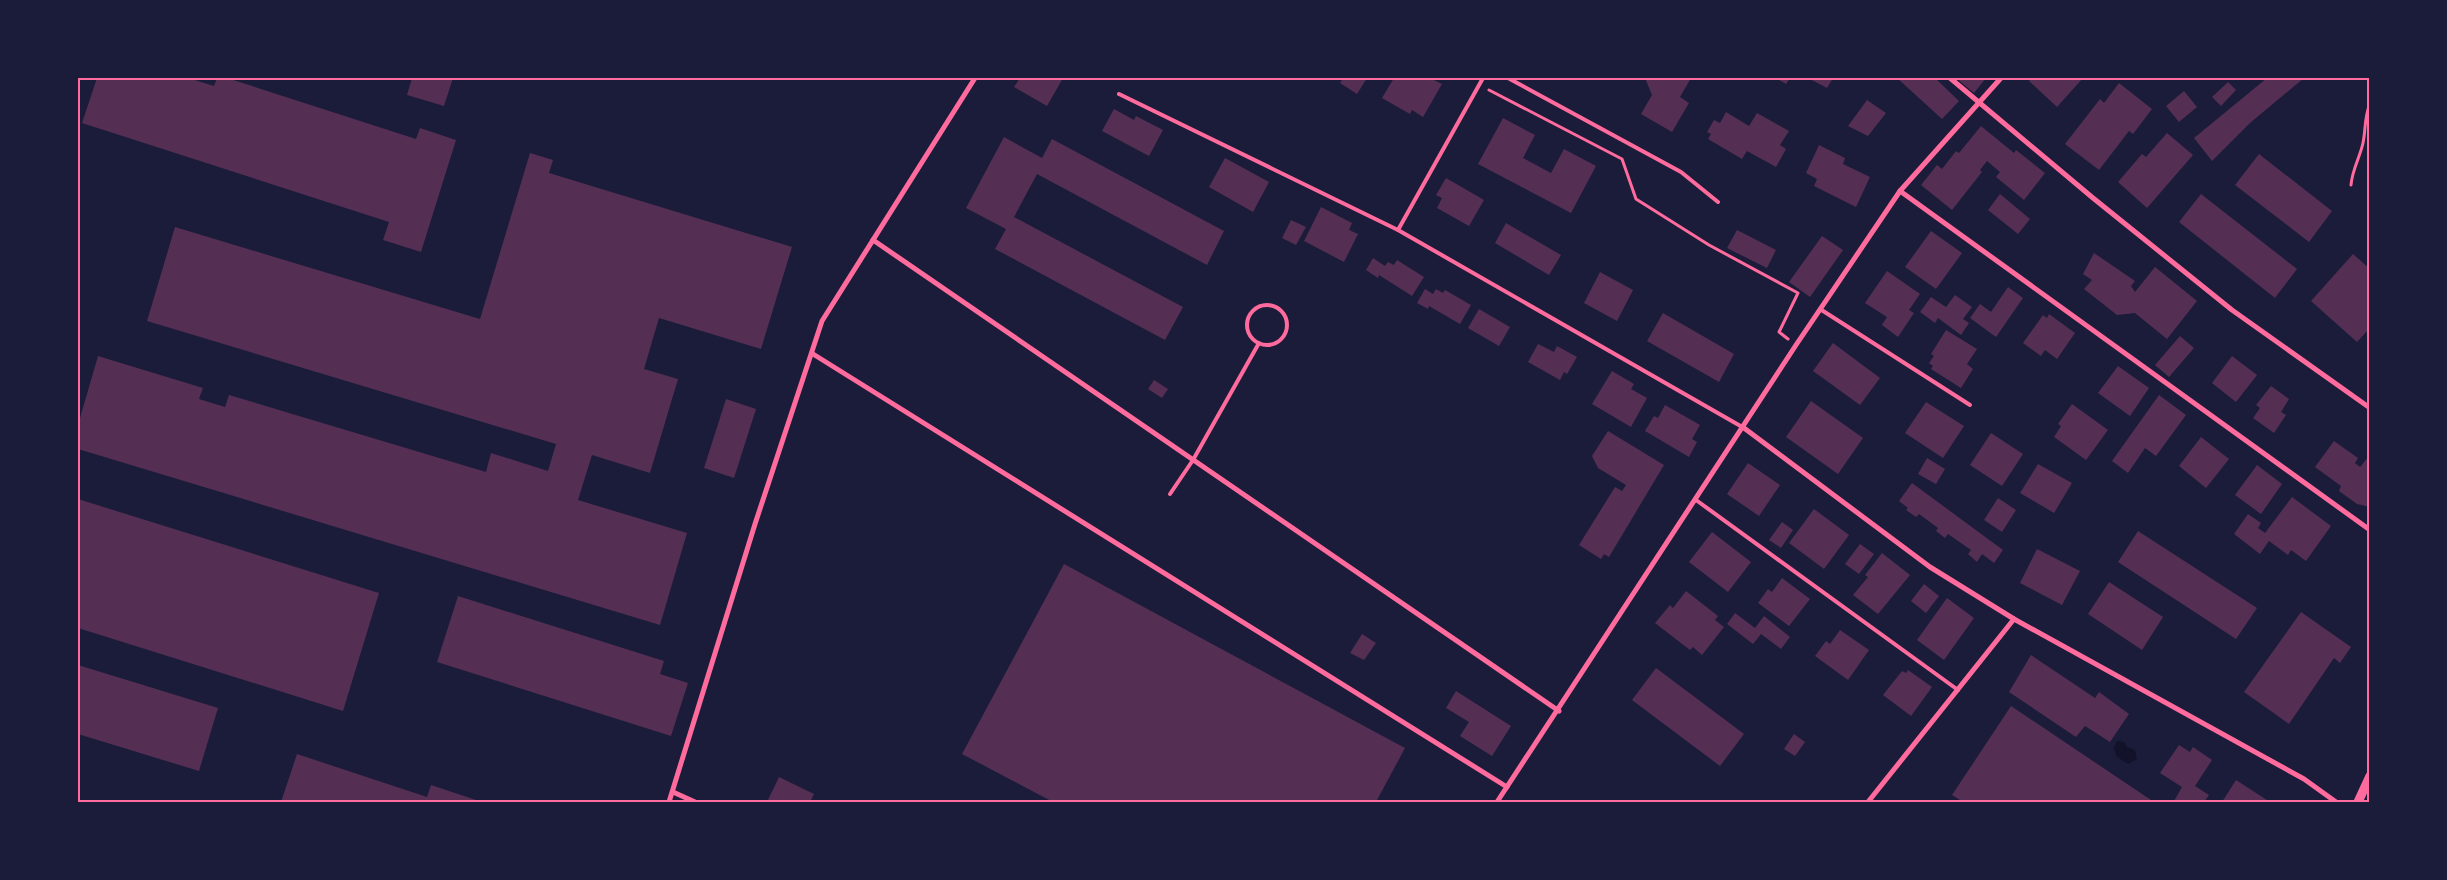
<svg xmlns="http://www.w3.org/2000/svg" width="2447" height="880" font-family="'Exo 2',sans-serif">
	<style>
		.water { fill: #12122b }
		.building { fill: #542f53 }
		.lines { fill: none; stroke-linecap: round; stroke-linejoin: round }
		.path { stroke: #ff6b9d; stroke-width: 3 }
		.service { stroke: #ff6b9d; stroke-width: 4 }
		.minor { stroke: #ff6b9d; stroke-width: 5 }
		.tertiary { stroke: #ff6b9d; stroke-width: 9 }
		.neatline { fill: none; stroke: #ff6b9d; stroke-width: 2 }
	</style>
	<rect width="100%" height="100%" fill="#1b1b3a"/>
	<path class="water" d="M2117,741L2124,742L2127,747L2135,750L2137,759L2128,764L2116,756L2114,748Z"/>
	<g class="building">
		<path d="M97,78H188L214,86L217,78H227L416,139L420,128L456,140L421,252L383,240L389,222L82,123Z"/>
		<path d="M412,78H453L444,106L407,95Z"/>
		<path d="M1020,78H1063L1047,106L1014,87Z"/>
		<path d="M1343,78H1367L1357,94L1340,83Z"/>
		<path d="M1394,78H1418L1422,80L1423,78H1430L1442,84L1423,117L1412,110L1410,114L1382,98Z"/>
		<path d="M1645,78H1691L1680,97L1689,103L1672,132L1641,114L1652,95Z"/>
		<path d="M1776,78H1790L1786,84Z"/>
		<path d="M1808,78H1833L1827,88Z"/>
		<path d="M1897,78H1935L1959,101L1942,119Z"/>
		<path d="M1956,78H1986L1974,93Z"/>
		<path d="M2032,78H2083L2057,107L2029,81Z"/>
		<path d="M2267,78H2304L2250,123L2212,161L2194,138Z"/>
		<path d="M2228,82L2236,90L2221,106L2212,97Z"/>
		<path d="M2119,83L2152,109L2133,134L2129,131L2099,170L2065,144L2100,99L2104,103Z"/>
		<path d="M2184,91L2197,107L2179,122L2166,106Z"/>
		<path d="M1867,100L1886,113L1868,136L1848,126Z"/>
		<path d="M1114,109L1134,120L1136,116L1163,130L1149,156L1102,131Z"/>
		<path d="M1726,112L1749,126L1757,113L1789,131L1780,145L1786,149L1776,167L1747,151L1742,159L1708,139L1711,134L1707,132L1714,120L1720,123Z"/>
		<path d="M1503,118L1535,135L1523,158L1551,173L1564,149L1596,166L1571,213L1478,164Z"/>
		<path d="M1981,126L2014,153L2016,150L2045,173L2024,200L1996,177L2000,172L1987,161L1980,170L1982,172L1952,210L1921,185L1937,165L1942,169L1956,151L1959,153Z"/>
		<path d="M2167,133L2193,155L2147,208L2118,182L2142,154L2146,157Z"/>
		<path d="M1004,137L1042,158L1052,139L1224,231L1207,265L1037,174L1014,217L1183,307L1165,340L995,249L1006,229L966,208Z"/>
		<path d="M1819,145L1845,158L1843,164L1870,177L1856,207L1814,186L1817,179L1806,173Z"/>
		<path d="M530,153L553,160L549,173L792,247L761,349L659,318L644,369L678,379L650,473L592,455L578,500L687,533L660,625L78,449V425L98,356L203,388L199,399L225,407L229,395L486,472L491,453L548,471L556,444L147,321L175,227L480,319Z"/>
		<path d="M2259,154L2332,211L2309,242L2235,185Z"/>
		<path d="M1225,158L1269,182L1253,212L1209,187Z"/>
		<path d="M1446,178L1484,200L1469,226L1437,208L1442,198L1436,195Z"/>
		<path d="M2000,194L2030,219L2018,234L1988,210Z"/>
		<path d="M2201,194L2297,269L2275,298L2179,222Z"/>
		<path d="M1321,207L1352,223L1349,230L1358,234L1344,262L1304,241Z"/>
		<path d="M1291,220L1306,227L1296,245L1282,238Z"/>
		<path d="M1506,223L1561,255L1549,275L1495,243Z"/>
		<path d="M1737,230L1776,250L1767,268L1727,248Z"/>
		<path d="M1931,231L1962,253L1936,289L1905,267Z"/>
		<path d="M1822,236L1843,250L1810,297L1789,282Z"/>
		<path d="M2094,253L2135,281L2131,286L2135,292L2155,267L2197,301L2167,339L2135,313L2117,315L2084,289L2092,280L2083,274Z"/>
		<path d="M2353,254L2370,269V328L2357,342L2311,301Z"/>
		<path d="M1373,258L1385,266L1388,262L1394,265L1397,260L1424,277L1412,296L1379,275L1378,278L1366,270Z"/>
		<path d="M1887,271L1920,294L1909,310L1914,313L1898,337L1882,325L1887,317L1865,303Z"/>
		<path d="M1600,272L1633,290L1617,321L1584,303Z"/>
		<path d="M2008,287L2023,298L1996,337L1970,318L1980,304L1991,312Z"/>
		<path d="M1425,289L1433,294L1436,289L1443,293L1445,290L1471,305L1460,324L1429,306L1428,309L1417,303Z"/>
		<path d="M1955,295L1972,307L1963,319L1969,323L1961,335L1938,318L1935,323L1920,312L1931,297L1946,307Z"/>
		<path d="M1479,309L1510,327L1499,346L1468,328Z"/>
		<path d="M1663,313L1734,354L1719,382L1647,341Z"/>
		<path d="M2049,314L2075,333L2057,359L2045,350L2041,356L2023,343L2043,315L2047,318Z"/>
		<path d="M1946,330L1977,349L1967,364L1973,369L1961,388L1931,369L1933,366L1929,363L1934,356L1931,354Z"/>
		<path d="M2180,336L2194,348L2169,377L2155,365Z"/>
		<path d="M1833,343L1880,378L1860,405L1813,371Z"/>
		<path d="M1538,344L1554,352L1557,346L1577,357L1567,374L1564,372L1560,380L1528,362Z"/>
		<path d="M2232,356L2257,375L2236,402L2212,383Z"/>
		<path d="M2118,366L2149,388L2130,416L2098,393Z"/>
		<path d="M1612,371L1634,384L1631,389L1647,398L1631,427L1592,404Z"/>
		<path d="M1154,380L1168,389L1162,398L1148,389Z"/>
		<path d="M2271,386L2289,399L2281,412L2286,415L2274,433L2253,418L2260,408L2256,405Z"/>
		<path d="M2159,395L2186,415L2156,456L2145,448L2128,473L2112,461Z"/>
		<path d="M726,399L756,409L734,478L704,468Z"/>
		<path d="M1811,401L1863,438L1838,474L1786,437Z"/>
		<path d="M1926,402L1964,426L1943,458L1905,433Z"/>
		<path d="M2072,404L2108,430L2086,460L2054,437L2061,426L2058,424Z"/>
		<path d="M1665,405L1700,425L1692,439L1697,442L1689,457L1645,431L1654,416L1658,418Z"/>
		<path d="M1608,431L1664,465L1609,557L1604,554L1601,559L1579,545L1615,487L1622,491L1626,485L1598,468L1592,456Z"/>
		<path d="M1991,433L2023,454L2002,486L1970,465Z"/>
		<path d="M2201,437L2229,459L2206,488L2179,466Z"/>
		<path d="M2334,441L2358,458L2355,463L2360,467L2370,455V507L2357,504L2339,491L2341,486L2315,467Z"/>
		<path d="M1927,458L1945,469L1936,484L1918,474Z"/>
		<path d="M1748,463L1780,485L1759,516L1727,494Z"/>
		<path d="M2038,464L2072,483L2054,513L2020,493Z"/>
		<path d="M2257,465L2282,484L2261,514L2235,495Z"/>
		<path d="M1912,483L2003,550L1994,563L1982,554L1977,562L1968,554L1971,550L1948,534L1945,538L1936,531L1938,528L1919,514L1916,517L1906,510L1908,508L1899,501Z"/>
		<path d="M2292,497L2331,526L2306,561L2291,550L2288,555L2269,541L2260,554L2234,534L2248,514L2261,523L2258,528L2265,533Z"/>
		<path d="M1998,498L2016,510L2002,532L1984,520Z"/>
		<path d="M78,499L379,593L343,711L78,628Z"/>
		<path d="M1814,509L1849,535L1824,569L1789,543Z"/>
		<path d="M1782,522L1793,530L1781,548L1769,540Z"/>
		<path d="M2138,531L2257,608L2236,639L2118,562Z"/>
		<path d="M1712,532L1751,562L1728,592L1689,562Z"/>
		<path d="M1860,544L1874,554L1859,574L1845,564Z"/>
		<path d="M2037,549L2080,571L2062,605L2020,583Z"/>
		<path d="M1882,553L1910,575L1878,614L1853,595L1868,577L1865,575Z"/>
		<path d="M1064,564L1405,748L1376,802H1053L962,754Z"/>
		<path d="M1782,578L1810,599L1789,626L1758,603L1768,589L1772,592Z"/>
		<path d="M2109,582L2163,617L2142,650L2088,614Z"/>
		<path d="M1924,584L1939,596L1926,613L1911,601Z"/>
		<path d="M1686,591L1718,616L1715,620L1724,627L1702,655L1693,647L1690,650L1655,623L1670,605L1673,608Z"/>
		<path d="M458,596L664,661L660,674L688,683L671,736L437,662Z"/>
		<path d="M1947,598L1974,618L1944,660L1917,640Z"/>
		<path d="M2301,612L2351,647L2340,663L2334,658L2289,724L2244,692Z"/>
		<path d="M1735,613L1755,628L1764,616L1790,637L1781,649L1761,634L1753,644L1727,624Z"/>
		<path d="M1840,630L1869,650L1848,680L1815,656L1826,641L1830,644Z"/>
		<path d="M1362,634L1376,643L1364,660L1350,653Z"/>
		<path d="M2031,655L2095,698L2099,692L2129,714L2110,742L2085,726L2076,737L2009,692Z"/>
		<path d="M78,665L218,708L199,771L78,734Z"/>
		<path d="M1656,668L1744,734L1720,766L1632,700Z"/>
		<path d="M1908,670L1932,687L1911,716L1883,695L1902,671L1906,673Z"/>
		<path d="M1456,691L1511,726L1492,756L1460,736L1469,722L1446,708Z"/>
		<path d="M2011,706L2154,802H1963L1952,795Z"/>
		<path d="M1794,734L1805,742L1795,756L1784,749Z"/>
		<path d="M2179,745L2190,752L2193,747L2212,760L2195,786L2209,795L2204,802L2174,801L2182,787L2160,773Z"/>
		<path d="M297,754L427,797L431,785L482,802H281Z"/>
		<path d="M779,777L814,794L810,802H767Z"/>
		<path d="M2236,780L2270,802H2222Z"/>
	</g>
	<g class="lines">
		<g class="path">
			<path d="M1489,90L1622,159L1636,199L1709,245L1798,293L1779,332L1788,339"/>
			<path d="M2351,185C2352,170 2360,157 2363,143C2366,128 2364,119 2370,103"/>
		</g>
		<g class="service">
			<path d="M1508,78L1681,172L1718,202"/>
			<path d="M1119,94L1398,230L1744,428"/>
			<path d="M1398,230L1483,78"/>
			<circle cx="1267" cy="325" r="20"/>
			<path d="M1820,309L1970,405"/>
			<path d="M1170,494L1193,460L1259,343"/>
			<path d="M1696,500L1958,690"/>
		</g>
		<g class="minor">
			<path d="M1950,78L2093,198L2232,310L2370,408"/>
			<path d="M1900,191L2370,530"/>
			<path d="M873,240L1559,711"/>
			<path d="M813,354L1507,787"/>
			<path d="M1744,428L1930,567L2014,619L2304,779L2336,802"/>
			<path d="M673,792L695,802"/>
			<path d="M669,802L755,524L822,321L975,78"/>
			<path d="M1497,802L1796,345L1900,191L2001,78"/>
			<path d="M1868,802L2014,619"/>
		</g>
		<path class="tertiary" d="M2358,802L2370,776"/>
	</g>
	<rect width="2447" height="880" fill="none" stroke="#1b1b3a" stroke-width="158"/>
	<rect x="79" y="79" width="2289" height="722" class="neatline"/>
</svg>
